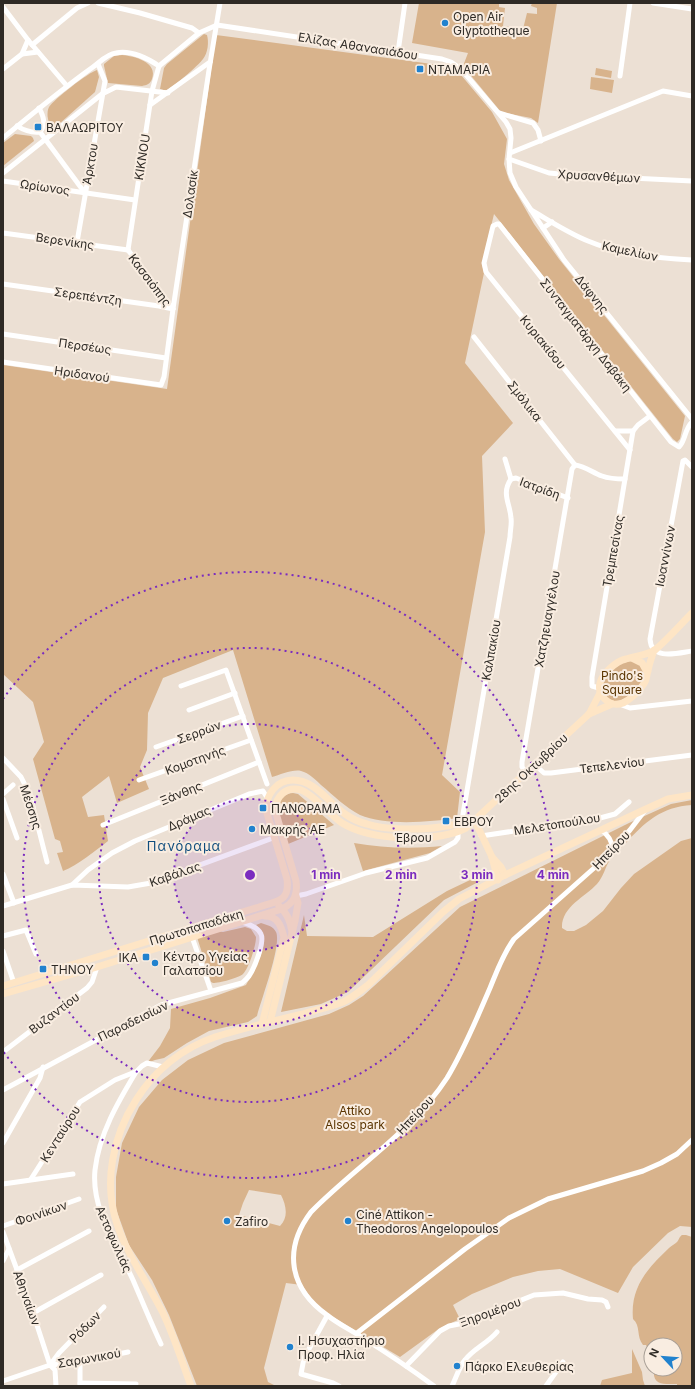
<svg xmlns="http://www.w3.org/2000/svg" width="695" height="1389" font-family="Inter,sans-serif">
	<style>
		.green { fill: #d8b38c; fill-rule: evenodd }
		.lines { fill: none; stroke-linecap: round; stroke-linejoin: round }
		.street { stroke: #fff; stroke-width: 5 }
		.secondary { stroke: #fee5c5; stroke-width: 7 }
		.ring { fill: none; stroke: #7b2cbf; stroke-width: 2; stroke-dasharray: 2 4 }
		.poi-dot { fill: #2182ce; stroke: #f9ede1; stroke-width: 1.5 }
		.labels { text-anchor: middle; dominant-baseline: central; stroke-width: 4; stroke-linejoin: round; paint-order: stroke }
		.poi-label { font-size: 12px; fill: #2e2a25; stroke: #f9ede1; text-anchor: start }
		.street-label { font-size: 12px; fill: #2e2a25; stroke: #f9ede1 }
		.park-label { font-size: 12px; fill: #5a3400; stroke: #f9ede1 }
		.neighbourhood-label { font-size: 13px; letter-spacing: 1px; fill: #104d7d; stroke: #f9ede1 }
		.centre { fill: #7b2cbf; stroke: #f9ede1; stroke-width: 2 }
		.ring-label { font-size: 12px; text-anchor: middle; font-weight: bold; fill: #7b2cbf; stroke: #f9ede1; stroke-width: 4; stroke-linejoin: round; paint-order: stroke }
	</style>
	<rect width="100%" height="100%" fill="#ece0d4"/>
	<g class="green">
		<path d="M419,3H499V7L505,8L503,26L523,29L527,13L537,14V8L531,6L532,3H557L538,123L531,118L501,112L463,66L468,53L412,43Z"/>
		<path d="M204,34L207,35C209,42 208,53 203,59C199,65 172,88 167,90C164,90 163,90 160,89L164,68L167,64Z"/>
		<path d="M216,35L447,66L461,75L492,112L507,139L504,164L509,180L534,224L559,259L685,416L680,439L677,442L673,439L494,214L482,264L484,273L465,363L513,423L482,456L485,532L442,775L460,792L457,818C431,822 385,826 360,815C346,808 333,795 321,785C316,780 309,773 301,771C293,769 280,775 272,777L233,650L163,678L148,713L147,750L140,767L149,789L117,803L109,776L82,797L88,817L104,815L108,841C95,851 78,865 63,871L57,853L63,852L60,841L55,839L33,759L44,742L33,702L3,674V365L167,389Z"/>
		<path d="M122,55C134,56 158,62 152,79C150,84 147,85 142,86L108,83L104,66V64L114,56Z"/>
		<path d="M596,68L612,71L611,78L595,75Z"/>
		<path d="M97,70L99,77L95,92L58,125L53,127L50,126C48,120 46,113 49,107C53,100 89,72 97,70Z"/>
		<path d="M591,77L614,80L612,93L590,89Z"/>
		<path d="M15,134L31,136L33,138L34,141L3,166V143Z"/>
		<path d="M632,661C634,662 638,663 640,665C654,679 623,709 608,699C603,696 601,688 603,683C604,677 617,665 622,663C625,662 629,661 632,661Z"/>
		<path d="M293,793L298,794L334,825L288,844C284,830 268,795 293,793Z"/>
		<path d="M692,800V805C661,807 645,822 625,844C620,849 614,854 610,860C605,867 604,876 597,884C585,897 561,907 562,928L567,931H574L586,925L603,911L621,888L634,874L681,841L692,838V1227L680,1226L668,1233L633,1267L618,1293L560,1269L538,1271L513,1277L472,1294L453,1305L460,1319L440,1328L400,1357L328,1314L313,1301L302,1285L286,1283L264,1368L268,1382L276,1386H197L169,1315L152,1280L129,1245L116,1209V1177L122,1143L139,1107L162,1080L188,1060L224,1043L329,1014L349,1005L363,996L384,977L460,907L629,823L671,804ZM249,1190L281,1195C286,1205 289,1217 280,1226L239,1215L243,1203Z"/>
		<path d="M354,843C382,848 413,849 442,846L430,853L363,871Z"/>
		<path d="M489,871L484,879L444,900L348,992L321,1004L281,1012L304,915L307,936L373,937L447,891Z"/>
		<path d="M261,923C267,925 273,926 276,932C282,945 261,1000 257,1016L248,1022L209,1031L187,1043L164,1058L155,1060L147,1063L160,1046L170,1028L171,1009L210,998L246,985C253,972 269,946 262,933C260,930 258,927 256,925Z"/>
		<path d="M245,927L251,929L256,937C256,946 249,968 243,974C239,978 219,983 213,983L211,982L197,937L218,931L223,932Z"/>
		<path d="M682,1235H686L692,1237V1386H677V1384C664,1384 652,1386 654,1369H675V1345H651V1356L646,1345H643C636,1336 641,1326 633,1319C630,1287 648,1268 669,1248C671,1246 675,1244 677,1242C679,1240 679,1237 682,1235Z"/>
		<path d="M632,1349L642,1372L643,1380L645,1386H600L602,1380L632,1373Z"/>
	</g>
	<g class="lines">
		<g class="street">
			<path d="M98,3L140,13L192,28L199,33"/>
			<path d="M653,3L692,9"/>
			<path d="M3,7L28,40L67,86"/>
			<path d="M32,45L77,8L88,3"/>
			<path d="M398,52L405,3"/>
			<path d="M22,54L28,40"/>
			<path d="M159,66L199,33L217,25L442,59L451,62L461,69L506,122L510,129L511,138L509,159L510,173L516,187L564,260L692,419"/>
			<path d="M3,69L22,54L38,52"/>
			<path d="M620,76L630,3"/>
			<path d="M150,105L210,62"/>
			<path d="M499,113L533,123L538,130L541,141"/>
			<path d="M17,126C25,131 31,133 40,132C46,124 44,117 39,108"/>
			<path d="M40,132L85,193"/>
			<path d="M3,138C32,114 62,89 93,67C100,62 107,54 116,53C131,50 147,58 159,66"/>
			<path d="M510,153L663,91L692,96"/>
			<path d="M509,159L549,173L570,175L692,181"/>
			<path d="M3,173L102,94L116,87L168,93"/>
			<path d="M3,181L135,200"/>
			<path d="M531,210C550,221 568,233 588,241C621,255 658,258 692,260"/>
			<path d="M543,228L552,222"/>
			<path d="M3,233L128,250"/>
			<path d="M77,242L105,81L98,64"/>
			<path d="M128,250L152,91L159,66"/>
			<path d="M128,250L173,309"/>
			<path d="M3,284L159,306L173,309"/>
			<path d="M3,334L166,358"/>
			<path d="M474,337L575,465"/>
			<path d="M3,362L161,385L164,377L173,309L209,70L220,3"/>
			<path d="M615,431H633"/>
			<path d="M630,450L486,272L484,263L493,226L497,224H499L671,442L679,447C686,440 684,430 692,422"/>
			<path d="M505,459L511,479"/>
			<path d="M575,465C585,466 593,473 602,476C610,479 618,479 625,479"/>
			<path d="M692,467L685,460L683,461L650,639C651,661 678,653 692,651"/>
			<path d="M511,479L516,478L568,498"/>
			<path d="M181,686L226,670L267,784"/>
			<path d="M599,688L592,686V677L633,431L638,425L650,416"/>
			<path d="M619,704L630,708L692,701"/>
			<path d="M189,710L235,693"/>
			<path d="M156,747L243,716"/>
			<path d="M3,758L21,777L30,795L47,862"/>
			<path d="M535,765L544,773H551L692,755"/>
			<path d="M527,773L522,767V762L572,469L575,465"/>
			<path d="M139,780L251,740"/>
			<path d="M3,794L13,785"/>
			<path d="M3,799L17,838"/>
			<path d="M463,822L462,820L510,537C510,531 512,524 511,518C510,503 501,494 511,479"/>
			<path d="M103,825L259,762"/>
			<path d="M601,830C609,835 612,841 613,850"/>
			<path d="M481,836L600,818L615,814L629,802"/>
			<path d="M3,874L14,903"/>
			<path d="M72,885L88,870L112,853L135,841L249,794L263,791L268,799"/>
			<path d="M296,896L306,894L366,873L427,858L455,842L458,838V832"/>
			<path d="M3,906L72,885L128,887L151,883L273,838"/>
			<path d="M190,929L192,937L211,991"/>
			<path d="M3,936L26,930L36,954"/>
			<path d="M3,951L14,983"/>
			<path d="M3,1052L87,988L92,982L97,967"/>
			<path d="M3,1090L161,1005L242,983C244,981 247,979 249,976C254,969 265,942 261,934C258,927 249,924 242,922"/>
			<path d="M3,1143L40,1078L43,1067"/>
			<path d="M31,1179L80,1102L115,1080L135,1072"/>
			<path d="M3,1184L73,1174"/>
			<path d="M3,1226L79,1199"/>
			<path d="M3,1232L33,1313L50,1365L55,1370L56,1386"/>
			<path d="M3,1261L9,1249"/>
			<path d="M17,1270L89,1231"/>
			<path d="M33,1313L101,1275"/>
			<path d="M327,1316L304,1358L301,1374L333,1383L339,1386"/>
			<path d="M357,1333L465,1249L509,1218L548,1199L643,1171L661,1163L677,1154L692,1140"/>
			<path d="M161,1344C151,1323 142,1301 133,1280C117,1245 91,1210 95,1170C99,1134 118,1102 136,1072L142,1066L147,1063L163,1067"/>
			<path d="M80,1362V1385"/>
			<path d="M50,1365L59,1353L104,1307"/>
			<path d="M406,1366L440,1331L449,1326L459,1324L472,1317L494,1311L534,1295L563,1293L588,1299L602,1300L606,1302L608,1307"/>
			<path d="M3,1381L50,1365L80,1362L128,1352"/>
			<path d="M80,1383L136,1384"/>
			<path d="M434,1386C411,1369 387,1353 363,1338C351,1330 338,1324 327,1315C289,1288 283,1249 311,1212C355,1167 412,1132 447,1078C464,1050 477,1018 490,988C497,971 503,954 514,939L602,861L630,830L646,809"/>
			<path d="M452,1386C456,1378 459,1367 465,1360C473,1349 488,1343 497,1332"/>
			<path d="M546,1386L563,1362"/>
		</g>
		<g class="secondary">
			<path d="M654,650C652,657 649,664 648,671C646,676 647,681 643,685C638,692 631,699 623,703C610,708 597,696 600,683C602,674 616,661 626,659C635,656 647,655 655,650C668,639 680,625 692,613"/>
			<path d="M632,658L642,663L647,672"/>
			<path d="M589,714L612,704"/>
			<path d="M475,821L492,857L498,880"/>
			<path d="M492,857L501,867L505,875"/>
			<path d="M279,906C287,913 291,922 292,932"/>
			<path d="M3,986L259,907C277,901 290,902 287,879L266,810C266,795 276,780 293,780C315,780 329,803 345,814C352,819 359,822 367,824C384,830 422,830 440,827C451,826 461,822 473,822"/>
			<path d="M3,994L97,967L282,909C294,903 298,895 296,881L275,810C276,796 286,786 301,790C313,794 330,815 342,823C371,841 436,843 466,828L589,714L600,693"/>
			<path d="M270,1022L295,921L298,903L296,896"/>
			<path d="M262,1024L284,937C281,926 278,916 265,916"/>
			<path d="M191,1386C182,1362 174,1336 163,1313C148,1283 127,1255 117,1224C103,1182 113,1136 136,1100C154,1071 182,1048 215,1037C244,1028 273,1021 303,1014C316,1010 330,1007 343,1002C352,998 360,991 368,985L443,912L459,899L505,875L646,809L668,799L692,795"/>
		</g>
	</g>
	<circle cx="250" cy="875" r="76" fill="#7b2cbf" fill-opacity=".12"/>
	<g class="ring">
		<circle cx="250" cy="875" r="76"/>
		<circle cx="250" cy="875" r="151"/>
		<circle cx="250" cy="875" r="227"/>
		<path d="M3 699A303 303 0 1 1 3 1051"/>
	</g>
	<g class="poi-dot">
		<circle cx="445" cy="23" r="4"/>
		<rect x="416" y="65" width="8" height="8" rx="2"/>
		<rect x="34" y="123" width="8" height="8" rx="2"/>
		<rect x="259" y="804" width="8" height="8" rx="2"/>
		<rect x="442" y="817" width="8" height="8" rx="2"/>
		<circle cx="252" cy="829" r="4"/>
		<rect x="142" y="953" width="8" height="8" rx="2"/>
		<circle cx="155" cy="963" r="4"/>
		<rect x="39" y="965" width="8" height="8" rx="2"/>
		<circle cx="227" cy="1221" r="4"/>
		<circle cx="348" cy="1221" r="4"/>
		<circle cx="290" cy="1347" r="4"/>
		<circle cx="457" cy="1366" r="4"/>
	</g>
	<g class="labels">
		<g class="poi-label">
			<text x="453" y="16">Open Air<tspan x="453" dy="14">Glyptotheque</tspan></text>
			<text x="428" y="69">ΝΤΑΜΑΡΙΑ</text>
			<text x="46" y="127">ΒΑΛΑΩΡΙΤΟΥ</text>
			<text x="271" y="808">ΠΑΝΟΡΑΜΑ</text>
			<text x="454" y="821">ΕΒΡΟΥ</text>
			<text x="260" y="829">Μακρής ΑΕ</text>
			<text x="163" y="956">Κέντρο Υγείας<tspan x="163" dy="14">Γαλατσίου</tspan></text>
			<text x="138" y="957" text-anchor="end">ΙΚΑ</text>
			<text x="51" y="969">ΤΗΝΟΥ</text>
			<text x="356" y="1214">Ciné Attikon -<tspan x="356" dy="14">Theodoros Angelopoulos</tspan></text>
			<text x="235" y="1221">Zafiro</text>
			<text x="298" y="1340">Ι. Ησυχαστήριο<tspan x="298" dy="14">Προφ. Ηλία</tspan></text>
			<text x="465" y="1366">Πάρκο Ελευθερίας</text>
		</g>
		<g class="street-label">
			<text transform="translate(358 46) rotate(9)">Ελίζας Αθανασιάδου</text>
			<text transform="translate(142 157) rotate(-81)">KIKNOU</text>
			<text transform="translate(90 164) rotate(-80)">Άρκτου</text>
			<text transform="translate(599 176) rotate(3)">Χρυσανθέμων</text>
			<text transform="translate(45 187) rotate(8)">Ωρίωνος</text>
			<text transform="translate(190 194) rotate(-82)">Δολασίκ</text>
			<text transform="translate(65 241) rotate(8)">Βερενίκης</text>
			<text transform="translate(630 251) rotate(12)">Καμελίων</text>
			<text transform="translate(150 280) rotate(53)">Κασσιόπης</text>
			<text transform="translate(592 294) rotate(51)">Δάφνης</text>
			<text transform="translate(88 296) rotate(8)">Σερεπέντζη</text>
			<text transform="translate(586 335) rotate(52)">Συνταγματάρχη Δαβάκη</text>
			<text transform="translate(543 342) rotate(51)">Κυριακίδου</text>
			<text transform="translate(85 346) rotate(8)">Περσέως</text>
			<text transform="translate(82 374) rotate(8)">Ηριδανού</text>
			<text transform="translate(525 401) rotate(52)">Σμόλικα</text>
			<text transform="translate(540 488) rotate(20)">Ιατρίδη</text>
			<text transform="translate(613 551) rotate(-80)">Τρεμπεσίνας</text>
			<text transform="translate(665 556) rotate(-79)">Ιωαννίνων</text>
			<text transform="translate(547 619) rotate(-80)">Χατζηευαγγέλου</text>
			<text transform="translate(491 650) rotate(-80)">Καλπακίου</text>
			<text transform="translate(199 732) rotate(-20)">Σερρών</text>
			<text transform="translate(195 760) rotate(-20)">Κομοτηνής</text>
			<text transform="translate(612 765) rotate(-7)">Τεπελενίου</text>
			<text transform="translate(531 768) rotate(-43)">28ης Οκτωβρίου</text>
			<text transform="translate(181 793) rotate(-22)">Ξάνθης</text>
			<text transform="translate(31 807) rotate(72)">Μέσσης</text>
			<text transform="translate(189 818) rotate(-23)">Δράμας</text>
			<text transform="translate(557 824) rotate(-9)">Μελετοπούλου</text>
			<text x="413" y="837">Έβρου</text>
			<text transform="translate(611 850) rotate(-46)">Ηπείρου</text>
			<text transform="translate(175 874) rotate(-19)">Καβάλας</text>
			<text transform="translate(196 927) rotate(-17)">Πρωτοπαπαδάκη</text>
			<text transform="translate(54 1013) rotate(-37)">Βυζαντίου</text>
			<text transform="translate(133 1021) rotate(-26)">Παραδεισίων</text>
			<text transform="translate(415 1115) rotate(-47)">Ηπείρου</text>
			<text transform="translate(60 1134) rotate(-58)">Κενταύρου</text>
			<text transform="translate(41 1213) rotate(-19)">Φοινίκων</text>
			<text transform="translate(114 1239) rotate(66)">Αετοφωλιάς</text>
			<text transform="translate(27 1298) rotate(70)">Αθηναίων</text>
			<text transform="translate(490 1312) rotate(-20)">Ξηρομέρου</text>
			<text transform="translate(85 1327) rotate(-45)">Ρόδων</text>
			<text transform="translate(89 1358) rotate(-10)">Σαρωνικού</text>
		</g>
		<g class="park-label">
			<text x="622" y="675">Pindo's<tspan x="622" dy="14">Square</tspan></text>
			<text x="355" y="1110">Attiko<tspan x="355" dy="14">Alsos park</tspan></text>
		</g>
		<g class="neighbourhood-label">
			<text x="184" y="846">Πανόραμα</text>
		</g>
	</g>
	<circle cx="250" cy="875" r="6" class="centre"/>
	<g class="ring-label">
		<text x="326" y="879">1 min</text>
		<text x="401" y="879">2 min</text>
		<text x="477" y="879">3 min</text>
		<text x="553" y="879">4 min</text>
	</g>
	<rect width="695" height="1389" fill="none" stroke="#2e2a25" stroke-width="8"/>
	<g transform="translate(663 1357) rotate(296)"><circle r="19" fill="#f9ede1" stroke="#a89f96"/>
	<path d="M0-3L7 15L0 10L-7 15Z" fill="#2182ce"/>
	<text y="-6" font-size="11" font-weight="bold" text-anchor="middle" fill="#2e2a25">N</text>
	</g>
</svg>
